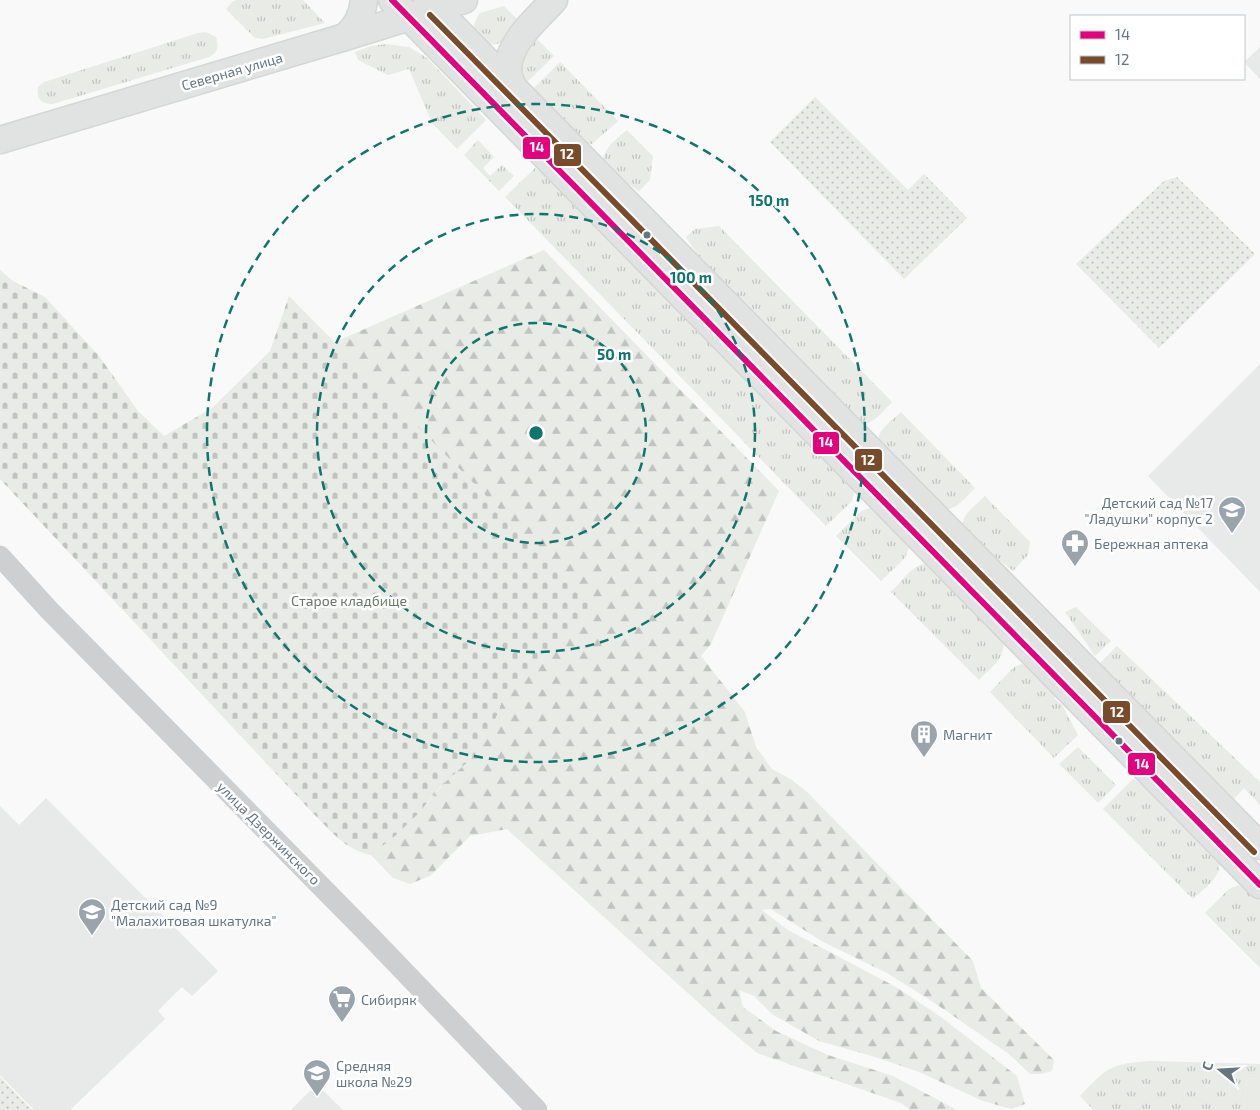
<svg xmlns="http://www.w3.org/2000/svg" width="1260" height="1110" font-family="'Exo 2',sans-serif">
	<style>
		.built { fill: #e8e9e9 }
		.grass { fill: url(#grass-tufts) }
		.forest { fill: url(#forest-firs) }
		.cemetery { fill: url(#cemetery-stones) }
		.park { fill: url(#park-dots) }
		.garden { fill: #e8ebe6 }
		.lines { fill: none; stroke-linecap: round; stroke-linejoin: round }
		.major-casing { stroke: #d5d6d7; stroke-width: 29 }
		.minor { stroke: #cecfd0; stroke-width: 21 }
		.major { stroke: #e1e2e2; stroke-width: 26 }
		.bus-1-casing { stroke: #fff; stroke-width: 10 }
		.bus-2-casing { stroke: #fff; stroke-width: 10 }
		.bus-1 { stroke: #e5007d; stroke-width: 6 }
		.bus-2 { stroke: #7a4b2a; stroke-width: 6 }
		.ring { fill: none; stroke: #0f766e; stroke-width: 2.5; stroke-dasharray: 9 6 }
		.bus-dot { fill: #657683; stroke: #fff; stroke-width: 2 }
		.labels { text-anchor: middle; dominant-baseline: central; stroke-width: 5; stroke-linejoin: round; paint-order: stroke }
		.street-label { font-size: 14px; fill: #657683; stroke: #fff }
		.poi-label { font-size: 14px; fill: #657683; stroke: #fff; text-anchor: start }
		.park-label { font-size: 14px; fill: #687a64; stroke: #fff }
		.centre { fill: #0f766e; stroke: #fff; stroke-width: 2.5 }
		.ring-label { font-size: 15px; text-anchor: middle; font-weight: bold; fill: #0f766e; stroke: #fff; stroke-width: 5; stroke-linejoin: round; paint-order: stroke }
		.line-badge { stroke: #fff; stroke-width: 2 }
		.badge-label { font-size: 14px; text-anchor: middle; font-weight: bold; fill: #fff }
	</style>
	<defs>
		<pattern id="grass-tufts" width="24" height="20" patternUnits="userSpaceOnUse" patternTransform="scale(1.25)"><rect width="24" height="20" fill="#e8ebe6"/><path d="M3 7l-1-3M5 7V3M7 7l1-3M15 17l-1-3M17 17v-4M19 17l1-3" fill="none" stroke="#c0c3c0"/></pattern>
		<pattern id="forest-firs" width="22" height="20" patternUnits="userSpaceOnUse" patternTransform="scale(1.25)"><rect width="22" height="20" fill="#e8ebe6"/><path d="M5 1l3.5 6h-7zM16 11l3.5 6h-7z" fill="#c0c3c0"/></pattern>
		<pattern id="cemetery-stones" width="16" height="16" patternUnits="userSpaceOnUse" patternTransform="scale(1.25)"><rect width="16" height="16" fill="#e8ebe6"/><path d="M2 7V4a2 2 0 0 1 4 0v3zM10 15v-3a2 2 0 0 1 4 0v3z" fill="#c0c3c0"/></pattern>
		<pattern id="park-dots" width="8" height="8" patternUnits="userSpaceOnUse" patternTransform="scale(1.25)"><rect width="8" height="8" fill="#e8ebe6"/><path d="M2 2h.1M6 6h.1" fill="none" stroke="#c0c3c0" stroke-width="1.8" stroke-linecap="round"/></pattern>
	</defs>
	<rect width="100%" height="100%" fill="#f9f9f9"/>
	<g class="built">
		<path d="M1260,47V79L1244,62Z"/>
		<path d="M1260,364V592L1148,476Z"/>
		<path d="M46,798L218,971L192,996L182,987L158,1011L165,1019L70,1110H34L0,1075V806L19,825Z"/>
		<path d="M317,1084L343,1110H291Z"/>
	</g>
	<g class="grass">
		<path d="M236,0H303L325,23L263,39L255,38L226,9L232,2Z"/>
		<path d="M504,6L521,23C514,31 507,41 497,44C488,47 475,38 474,28C474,23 477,17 480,13Z"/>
		<path d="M206,32L216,37C219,47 218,52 209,57L53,104C42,105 36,98 38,87L44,82L198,33Z"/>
		<path d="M533,35L554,56L525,84L518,66Z"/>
		<path d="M386,44L409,47L427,58L486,120L457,149L432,123L409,69L388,75L358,60L355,52L371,46Z"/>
		<path d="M560,62L618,121L592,144L585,143L531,91Z"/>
		<path d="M627,130L653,156L650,180L639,191C629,183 597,168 605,153C609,144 620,136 627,130Z"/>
		<path d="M478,140L494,157L483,168L490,176L502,165L514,176L499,191L464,155Z"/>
		<path d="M535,168L560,184L855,490L852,501L826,526L505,197Z"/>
		<path d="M719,226L892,402C883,411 874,425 861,424L709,272L686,237L695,229Z"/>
		<path d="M901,412L975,488C965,497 958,509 944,510L878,442C877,430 893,420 901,412Z"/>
		<path d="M985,496L1030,542L1028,555L1013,571L999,560L987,554L962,526C963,513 976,505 985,496Z"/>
		<path d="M874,507L910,545L905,558L881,581L836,536L861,511Z"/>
		<path d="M928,563L1004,639C1005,659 992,667 979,680L891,592C902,581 913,564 928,563Z"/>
		<path d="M1076,607L1111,641L1095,656L1065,612Z"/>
		<path d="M1117,646L1260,782V805L1244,788L1235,798L1229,814L1097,666Z"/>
		<path d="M1021,664L1028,666L1058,693L1054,698L1062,705L1078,735L1054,758L990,692L1014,667Z"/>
		<path d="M1078,747L1116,785L1098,803L1059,764Z"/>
		<path d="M1133,779L1161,796L1220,860C1220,879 1206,887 1193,899L1103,809Z"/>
		<path d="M1239,885L1248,887L1260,896V968L1205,913L1229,889Z"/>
		<path d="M1152,1061L1260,1064V1079L1247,1078L1244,1110H1093L1080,1096C1107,1067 1112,1063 1152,1061Z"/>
	</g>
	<path class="forest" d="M544,250L779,491L711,644L701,656L745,712L756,747L772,769L792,780L807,792L973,961L981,988L1054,1060L1052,1071L1041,1074H1030L1009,1054L933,1002L887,973L823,942L771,909L762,910L788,930L896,987L941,1017L1017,1076L1025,1104L1011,1109L983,1101L919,1072L875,1057L819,1041L772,1014L754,996L739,990L743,1007L776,1031L828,1055L893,1076L957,1110H910L901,1103L757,1053L712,1015L507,829L470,836L430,876L410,884L393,878L371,855L395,836L418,814L440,788L495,720L506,690L543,656L566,642L335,342Z"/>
	<path class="cemetery" d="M0,270L13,281L45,297L99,356L138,411L164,436L212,408L270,351L289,296L592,603L566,642L543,656L506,690L495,720L472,758L440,787L418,814L395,836L371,855C345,850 329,829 311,811L0,479Z"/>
	<g class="park">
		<path d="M815,97L908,190L924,174L967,218L904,279L770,142Z"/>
		<path d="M1177,177L1255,254L1159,348L1076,264L1164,181Z"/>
		<path d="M0,1077L32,1110H0Z"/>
	</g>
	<path class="garden" d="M1247,1078L1260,1079V1110H1244Z"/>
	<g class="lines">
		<g class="major-casing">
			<g id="major">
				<path d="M392,0L1260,885"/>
				<path d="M427,0L1260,846"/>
				<path d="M345,37C357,26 362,16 364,0"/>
				<path d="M513,88C511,82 508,75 508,69C509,41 537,19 554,0"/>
				<path d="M0,140L345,37L464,0"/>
			</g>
		</g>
		<path class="minor" d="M0,556L49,610L370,936L537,1110"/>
		<use href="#major" class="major"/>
		<g class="bus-1-casing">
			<path id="bus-1" d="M392,0L1260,885"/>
		</g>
		<g class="bus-2-casing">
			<path id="bus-2" d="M430,15L1254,852"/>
		</g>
		<use href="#bus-1" class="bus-1"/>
		<use href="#bus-2" class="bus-2"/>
	</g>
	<g class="ring">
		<circle cx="536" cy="433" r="110"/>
		<circle cx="536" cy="433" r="219"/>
		<circle cx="536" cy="433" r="329"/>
	</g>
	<defs>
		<g id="school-pin" transform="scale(1.4375)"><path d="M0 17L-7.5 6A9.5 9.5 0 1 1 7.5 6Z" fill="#99a4ac" stroke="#fff"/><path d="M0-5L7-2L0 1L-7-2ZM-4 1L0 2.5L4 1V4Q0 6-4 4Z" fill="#fff"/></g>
		<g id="pharmacy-pin" transform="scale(1.4375)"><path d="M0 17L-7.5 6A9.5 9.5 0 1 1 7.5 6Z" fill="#99a4ac" stroke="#fff"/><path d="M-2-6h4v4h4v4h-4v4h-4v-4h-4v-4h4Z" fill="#fff"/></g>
		<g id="building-pin" transform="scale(1.4375)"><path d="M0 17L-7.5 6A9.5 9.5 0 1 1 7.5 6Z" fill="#99a4ac" stroke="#fff"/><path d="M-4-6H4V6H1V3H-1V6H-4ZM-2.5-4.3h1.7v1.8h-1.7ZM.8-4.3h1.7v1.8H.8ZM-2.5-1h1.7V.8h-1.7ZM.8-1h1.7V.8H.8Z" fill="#fff"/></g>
		<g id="supermarket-pin" transform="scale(1.4375)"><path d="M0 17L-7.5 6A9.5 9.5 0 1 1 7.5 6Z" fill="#99a4ac" stroke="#fff"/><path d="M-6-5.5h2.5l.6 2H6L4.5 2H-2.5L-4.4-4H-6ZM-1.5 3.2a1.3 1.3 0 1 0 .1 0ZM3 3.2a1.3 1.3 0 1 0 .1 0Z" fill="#fff"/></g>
	</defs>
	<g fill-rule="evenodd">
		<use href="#school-pin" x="1232" y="510"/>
		<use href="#pharmacy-pin" x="1075" y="543"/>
		<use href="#building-pin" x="924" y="734"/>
		<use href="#school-pin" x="92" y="912"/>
		<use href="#supermarket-pin" x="342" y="999"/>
		<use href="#school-pin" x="317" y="1073"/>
	</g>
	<g class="bus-dot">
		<circle cx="647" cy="235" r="4.5"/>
		<circle cx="1119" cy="741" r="4.5"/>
	</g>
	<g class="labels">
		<g class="street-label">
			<text transform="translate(232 71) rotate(-16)">Северная улица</text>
			<text transform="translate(269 833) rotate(45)">улица Дзержинского</text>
		</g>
		<g class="poi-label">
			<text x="1213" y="502" text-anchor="end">Детский сад №17<tspan x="1213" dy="16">"Ладушки" корпус 2</tspan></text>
			<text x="1094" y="543">Бережная аптека</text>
			<text x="943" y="734">Магнит</text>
			<text x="111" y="904">Детский сад №9<tspan x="111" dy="16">"Малахитовая шкатулка"</tspan></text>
			<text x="361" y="999">Сибиряк</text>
			<text x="336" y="1065">Средняя<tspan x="336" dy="16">школа №29</tspan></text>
		</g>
		<g class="park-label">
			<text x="349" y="600">Старое кладбище</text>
		</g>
	</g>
	<circle cx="536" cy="433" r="8" class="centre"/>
	<g class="ring-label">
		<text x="769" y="206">150 m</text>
		<text x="691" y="283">100 m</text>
		<text x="614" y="360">50 m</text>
	</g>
	<g class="line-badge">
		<rect x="522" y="136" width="29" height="24" rx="5" fill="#e5007d"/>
		<rect x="553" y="143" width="29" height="24" rx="5" fill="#7a4b2a"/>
		<rect x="812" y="431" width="28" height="24" rx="5" fill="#e5007d"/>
		<rect x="854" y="448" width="29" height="24" rx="5" fill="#7a4b2a"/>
		<rect x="1102" y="700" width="29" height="24" rx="5" fill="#7a4b2a"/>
		<rect x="1127" y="752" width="29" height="24" rx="5" fill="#e5007d"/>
	</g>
	<g class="badge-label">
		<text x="537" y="152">14</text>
		<text x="567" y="159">12</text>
		<text x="826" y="447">14</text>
		<text x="868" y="465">12</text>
		<text x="1117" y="717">12</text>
		<text x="1142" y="769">14</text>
	</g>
	<rect x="1070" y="15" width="175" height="65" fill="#ffffff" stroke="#c1c8cd"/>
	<rect x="1080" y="31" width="25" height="8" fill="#e5007d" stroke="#c1c8cd"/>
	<text x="1115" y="40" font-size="15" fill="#657683">14</text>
	<rect x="1080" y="56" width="25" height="8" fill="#7a4b2a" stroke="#c1c8cd"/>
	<text x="1115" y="65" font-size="15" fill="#657683">12</text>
	<g transform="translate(1220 1070) rotate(288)" stroke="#ffffff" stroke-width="4" paint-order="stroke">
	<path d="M0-4L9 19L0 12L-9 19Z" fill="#657683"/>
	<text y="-8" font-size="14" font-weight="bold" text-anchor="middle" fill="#657683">С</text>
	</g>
</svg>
